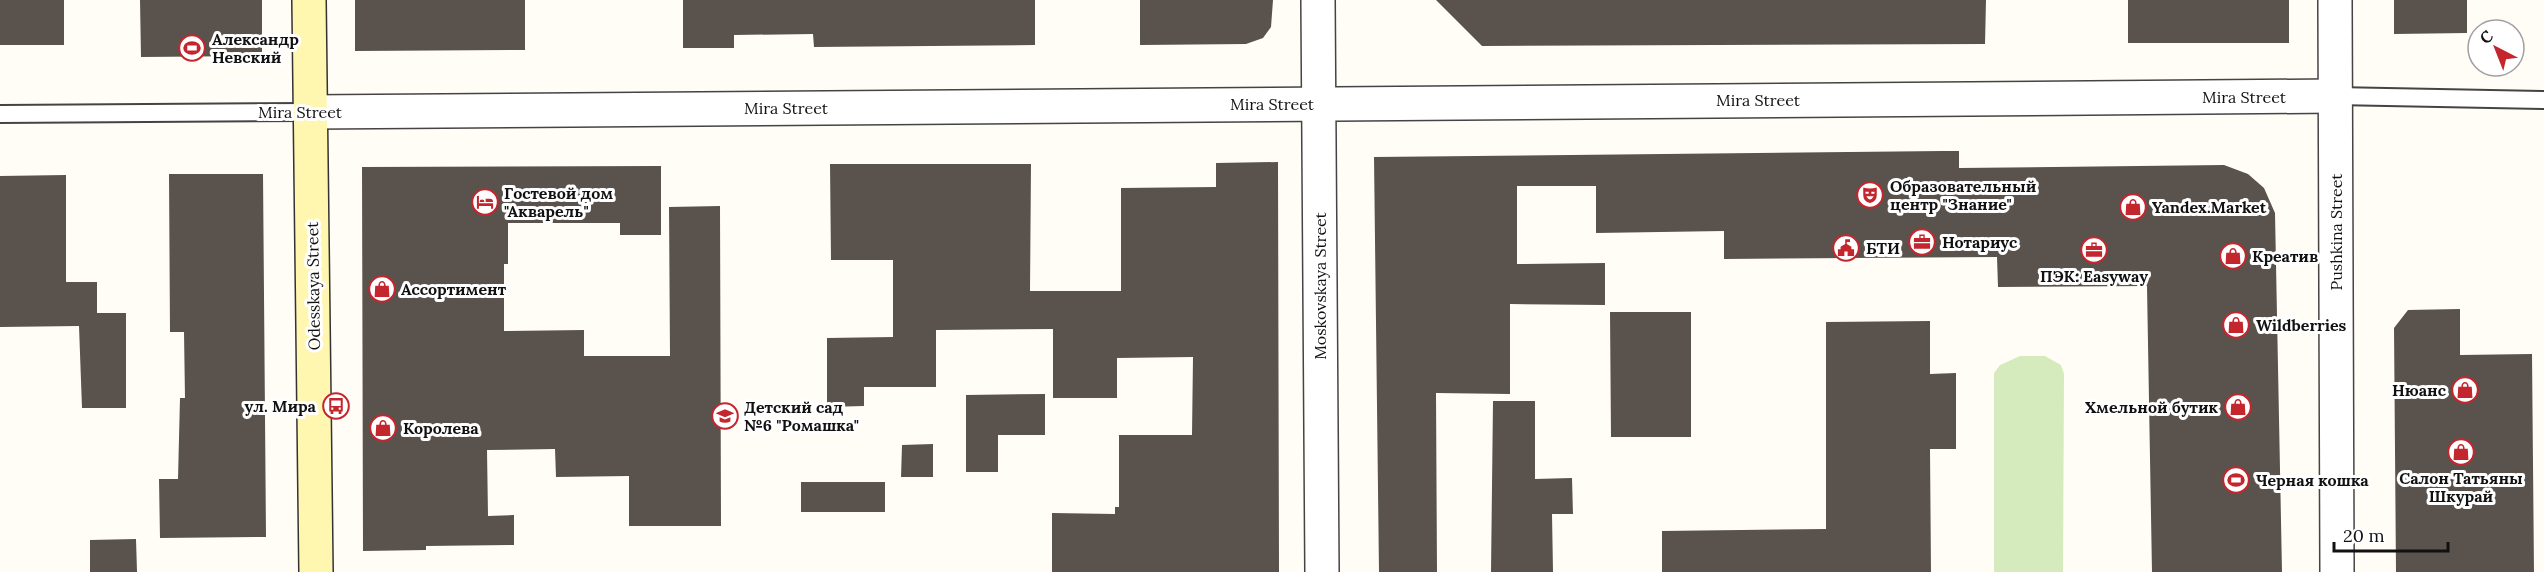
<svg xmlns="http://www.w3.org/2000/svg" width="2544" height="572" font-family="Lora,serif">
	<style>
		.green { fill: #d5ebbd }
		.building { fill: #5a524d }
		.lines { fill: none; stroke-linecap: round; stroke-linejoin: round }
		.lane-casing { stroke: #444; stroke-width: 20 }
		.street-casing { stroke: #444; stroke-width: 36 }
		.secondary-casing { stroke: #333; stroke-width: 36 }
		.lane { stroke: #fff; stroke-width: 16 }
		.street { stroke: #fff; stroke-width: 33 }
		.secondary { stroke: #fff6b0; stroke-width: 33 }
		.labels { text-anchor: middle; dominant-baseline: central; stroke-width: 6; stroke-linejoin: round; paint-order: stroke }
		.poi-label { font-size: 16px; font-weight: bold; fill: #111; stroke: #fff; text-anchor: start }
		.street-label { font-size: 16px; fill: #111; stroke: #fff }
	</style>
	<rect width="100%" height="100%" fill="#fffdf5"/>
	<path class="green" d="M2020,356H2045L2061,365L2064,374L2063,572H1994V373L2000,365Z"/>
	<g class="building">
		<rect x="0" y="0" width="64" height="45"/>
		<path d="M140,0H262V56L141,57Z"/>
		<path d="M355,0H525V50L355,51Z"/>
		<path d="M683,0H1035V45L814,47L813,34L734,35V48H683Z"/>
		<path d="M1140,0H1273L1271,27L1263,38L1246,44L1140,45Z"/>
		<path d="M1436,0H1986L1985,44L1482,46Z"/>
		<rect x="2128" y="0" width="161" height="43"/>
		<path d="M2394,0H2467V33L2394,34Z"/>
		<path d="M1943,151H1959V168L2224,165L2248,174L2264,188L2275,213L2282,572H2152L2147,286L1998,287L1997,257L1724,259V231L1596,233V186H1517V264L1605,263V305L1510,304V394L1436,393L1437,572H1379L1374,157Z"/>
		<path d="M1278,162L1279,572H1052V513L1115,514V507H1119V435H1192L1193,357L1117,358V398H1053V329L936,330V387H864V406L827,407V338L893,337V260H831L830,164H1031L1030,291H1121V188L1216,187V163Z"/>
		<path d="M661,166V235H620V223H508V264H504V331L584,330V356H670L669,207L720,206L721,526H629V476L556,477L555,449L487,450L488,516L514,515V545L426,546V550L363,551L362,167Z"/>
		<path d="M169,174H263L266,537L160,538L159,479H178L180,398H185L184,332H170Z"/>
		<path d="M66,175V282H97V313H126V408H82L79,326L0,327V176Z"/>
		<path d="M2460,309V355L2532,354L2534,572H2396L2394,328L2408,310Z"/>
		<path d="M1610,312H1691V437H1611Z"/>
		<path d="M1930,321V374L1956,373V449H1930L1931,572H1662V531L1826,529V322Z"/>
		<path d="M1045,394V435H998V472H966V395Z"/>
		<path d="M1493,401H1535V479L1572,478L1573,514H1552L1553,572H1491Z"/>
		<path d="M933,444V477H901L902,445Z"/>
		<rect x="801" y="482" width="84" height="30"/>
		<path d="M136,539L137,572H90V540Z"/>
	</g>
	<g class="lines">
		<g class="lane-casing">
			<g id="lane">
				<path d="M2335,96L2544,100"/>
				<path d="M0,114L310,112"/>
			</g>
		</g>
		<g class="street-casing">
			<g id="street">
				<path d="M1318,0L1322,572"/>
				<path d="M2335,0L2337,572"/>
				<path d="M310,112L2335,96"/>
			</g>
		</g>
		<g class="secondary-casing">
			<path id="secondary" d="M309,0L316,572"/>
		</g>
		<use href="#lane" class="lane"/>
		<use href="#street" class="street"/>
		<use href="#secondary" class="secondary"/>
	</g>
	<defs>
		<g id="stadium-ring" transform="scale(1.35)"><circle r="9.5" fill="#fff" stroke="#c4262e" stroke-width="1.5"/><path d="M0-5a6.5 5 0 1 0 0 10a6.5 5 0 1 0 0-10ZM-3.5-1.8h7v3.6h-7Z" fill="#c4262e"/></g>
		<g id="theatre-ring" transform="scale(1.35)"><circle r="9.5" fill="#fff" stroke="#c4262e" stroke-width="1.5"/><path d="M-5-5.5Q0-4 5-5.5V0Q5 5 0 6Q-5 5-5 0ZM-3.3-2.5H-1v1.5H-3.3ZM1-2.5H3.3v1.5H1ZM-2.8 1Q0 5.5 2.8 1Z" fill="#c4262e"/></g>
		<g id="hotel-ring" transform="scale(1.35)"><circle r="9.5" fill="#fff" stroke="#c4262e" stroke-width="1.5"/><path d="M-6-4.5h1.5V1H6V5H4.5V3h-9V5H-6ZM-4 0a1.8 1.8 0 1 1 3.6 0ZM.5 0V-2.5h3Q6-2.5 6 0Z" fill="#c4262e"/></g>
		<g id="shop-ring" transform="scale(1.35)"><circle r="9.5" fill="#fff" stroke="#c4262e" stroke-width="1.5"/><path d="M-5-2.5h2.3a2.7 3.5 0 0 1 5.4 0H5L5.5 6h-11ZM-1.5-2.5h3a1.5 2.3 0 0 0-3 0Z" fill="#c4262e"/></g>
		<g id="office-ring" transform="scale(1.35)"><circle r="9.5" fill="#fff" stroke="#c4262e" stroke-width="1.5"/><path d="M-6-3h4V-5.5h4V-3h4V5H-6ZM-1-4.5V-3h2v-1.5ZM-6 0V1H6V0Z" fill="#c4262e"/></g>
		<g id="civic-ring" transform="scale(1.35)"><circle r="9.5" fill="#fff" stroke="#c4262e" stroke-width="1.5"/><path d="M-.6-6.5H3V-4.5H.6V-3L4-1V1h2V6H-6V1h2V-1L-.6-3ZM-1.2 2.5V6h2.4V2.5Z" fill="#c4262e"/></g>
		<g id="bus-ring" transform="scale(1.35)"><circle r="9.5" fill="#fff" stroke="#c4262e" stroke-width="1.5"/><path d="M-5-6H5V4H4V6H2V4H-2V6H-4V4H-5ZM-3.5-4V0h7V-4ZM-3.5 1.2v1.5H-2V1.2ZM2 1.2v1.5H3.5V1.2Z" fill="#c4262e"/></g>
		<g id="school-ring" transform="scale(1.35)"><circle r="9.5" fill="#fff" stroke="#c4262e" stroke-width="1.5"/><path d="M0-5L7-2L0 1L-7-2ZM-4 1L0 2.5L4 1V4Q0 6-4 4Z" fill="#c4262e"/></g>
	</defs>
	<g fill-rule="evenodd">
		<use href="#stadium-ring" x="192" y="48"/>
		<use href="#theatre-ring" x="1870" y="195"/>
		<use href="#hotel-ring" x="485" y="202"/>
		<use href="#shop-ring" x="2133" y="207"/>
		<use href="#office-ring" x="1922" y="242"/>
		<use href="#civic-ring" x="1846" y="248"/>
		<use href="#office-ring" x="2094" y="250"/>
		<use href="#shop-ring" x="2233" y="256"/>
		<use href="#shop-ring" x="382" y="289"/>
		<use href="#shop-ring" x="2236" y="325"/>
		<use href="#shop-ring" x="2465" y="390"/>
		<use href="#bus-ring" x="336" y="406"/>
		<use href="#shop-ring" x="2238" y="407"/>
		<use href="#school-ring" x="725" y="416"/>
		<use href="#shop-ring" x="383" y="428"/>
		<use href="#shop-ring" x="2461" y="452"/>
		<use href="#stadium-ring" x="2236" y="480"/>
	</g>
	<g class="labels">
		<g class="poi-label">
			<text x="212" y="39">Александр<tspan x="212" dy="18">Невский</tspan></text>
			<text x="1890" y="186">Образовательный<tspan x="1890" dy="18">центр "Знание"</tspan></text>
			<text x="504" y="193">Гостевой дом<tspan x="504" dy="18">"Акварель"</tspan></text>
			<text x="2152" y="207">Yandex.Market</text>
			<text x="1942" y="242">Нотариус</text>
			<text x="1866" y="248">БТИ</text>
			<text x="2252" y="256">Креатив</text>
			<text x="2094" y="276" text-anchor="middle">ПЭК: Easyway</text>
			<text x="401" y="289">Ассортимент</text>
			<text x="2256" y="325">Wildberries</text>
			<text x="2446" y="390" text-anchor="end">Нюанс</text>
			<text x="316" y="406" text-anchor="end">ул. Мира</text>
			<text x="744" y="407">Детский сад<tspan x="744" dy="18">№6 "Ромашка"</tspan></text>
			<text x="2218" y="407" text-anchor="end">Хмельной бутик</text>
			<text x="403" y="428">Королева</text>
			<text x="2461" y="478" text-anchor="middle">Салон Татьяны<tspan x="2461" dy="18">Шкурай</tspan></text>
			<text x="2256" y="480">Черная кошка</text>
		</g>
		<g class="street-label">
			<text x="2244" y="97">Mira Street</text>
			<text x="1758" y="100">Mira Street</text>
			<text x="1272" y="104">Mira Street</text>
			<text x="786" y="108">Mira Street</text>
			<text x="300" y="112">Mira Street</text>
			<text transform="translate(2336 232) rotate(-90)">Pushkina Street</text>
			<text transform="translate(313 286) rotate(-91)">Odesskaya Street</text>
			<text transform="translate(1320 286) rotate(-90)">Moskovskaya Street</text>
		</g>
	</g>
	<g transform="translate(2496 48) rotate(318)"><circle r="28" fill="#ffffff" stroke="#a0a0a0" stroke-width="1.5"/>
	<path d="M0-4.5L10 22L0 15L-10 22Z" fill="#c4262e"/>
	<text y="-9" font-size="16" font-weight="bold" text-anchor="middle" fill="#111111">С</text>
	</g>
	<path d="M2334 542v9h114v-9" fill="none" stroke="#111111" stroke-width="3"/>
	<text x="2343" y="542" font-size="18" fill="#111111" stroke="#ffffff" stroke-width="4.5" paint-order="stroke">20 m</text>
</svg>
